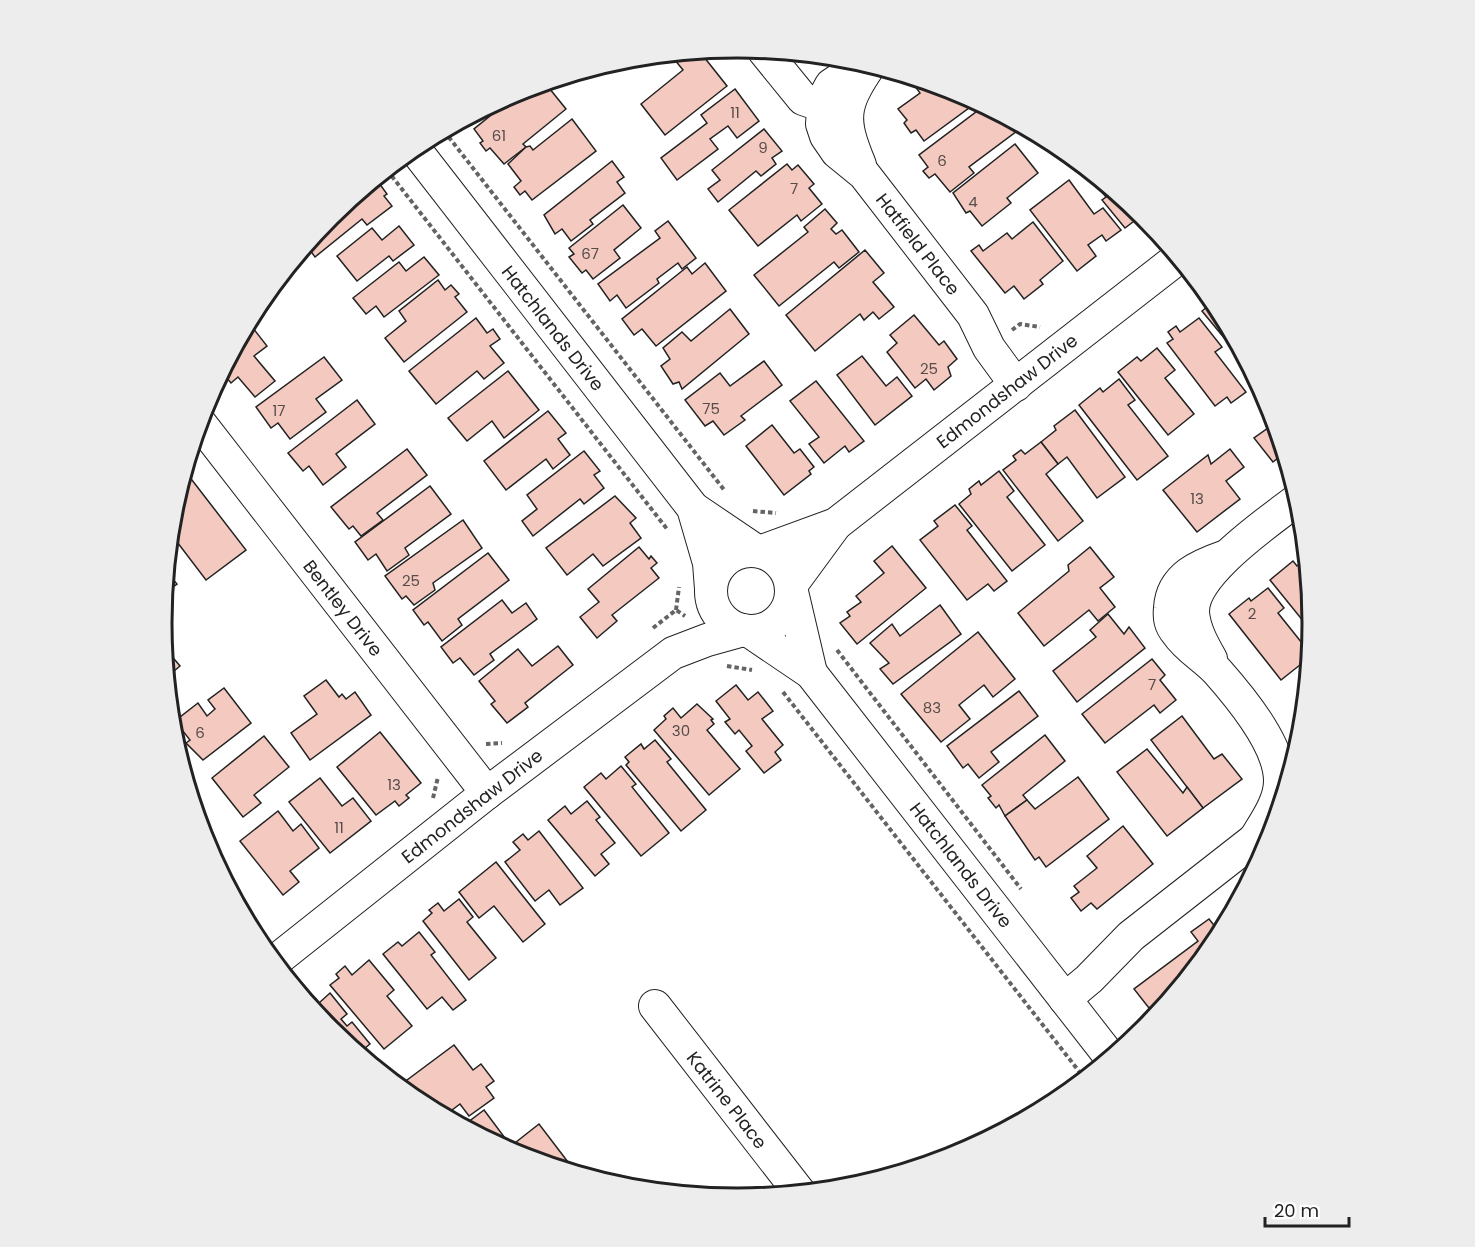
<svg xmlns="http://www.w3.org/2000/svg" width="1475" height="1247" font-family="Poppins,sans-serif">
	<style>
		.building { fill: #f3c9c0; stroke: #222; stroke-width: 1.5 }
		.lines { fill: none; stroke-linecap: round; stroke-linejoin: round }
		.minor-casing { stroke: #222; stroke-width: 34 }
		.path { stroke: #646464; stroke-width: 4; stroke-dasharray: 4.5 3; stroke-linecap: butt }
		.minor { stroke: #fff; stroke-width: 32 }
		.labels { text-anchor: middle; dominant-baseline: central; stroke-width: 4.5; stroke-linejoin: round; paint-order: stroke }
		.number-label { font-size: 15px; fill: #564c4a }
		.street-label { font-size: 18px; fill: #222; stroke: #fff }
		.rim { fill: none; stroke: #222; stroke-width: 3 }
	</style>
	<rect width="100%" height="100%" fill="#fff"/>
	<g class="building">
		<path d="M700,52L727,86L665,135L641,104L683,70L674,59L681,54Z"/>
		<path d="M912,78L958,92L977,102L924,141L916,130L911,133L904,123L907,120L898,109L920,93L910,79Z"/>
		<path d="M545,83L566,109L523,144L526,147L504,164L490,148L486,151L480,143L483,141L474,129L522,90Z"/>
		<path d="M735,89L759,121L737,138L728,126L710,139L718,149L677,180L661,158L707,123L701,115Z"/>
		<path d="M984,106L1007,118L1017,131L969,167L974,173L950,192L935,174L929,178L923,171L928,167L919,155Z"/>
		<path d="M572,119L596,151L532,200L525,191L520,195L514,187L521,181L508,164L526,147L530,146L533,150Z"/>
		<path d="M764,129L782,151L772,158L776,164L761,176L756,171L718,202L708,189L720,180L712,170Z"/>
		<path d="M1015,144L1038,173L1007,198L1011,203L982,226L970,211L966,213L953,193Z"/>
		<path d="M612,161L624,177L617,182L625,193L590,220L593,224L571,241L562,229L555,234L544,215Z"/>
		<path d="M1079,163L1142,215L1125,228L1102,200L1106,197Z"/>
		<path d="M787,164L792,170L798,165L814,184L809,188L822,204L801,221L797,215L758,246L729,210Z"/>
		<path d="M1069,180L1094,214L1103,208L1121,230L1106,241L1102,235L1088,245L1096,256L1077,271L1030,210Z"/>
		<path d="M373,182L375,186L379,183L387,194L384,196L392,206L367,225L362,219L315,257L307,246L331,216Z"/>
		<path d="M623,205L641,228L614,250L620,258L593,279L586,270L582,273L569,257L574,254L569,248Z"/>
		<path d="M825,209L837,223L831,229L836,234L842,230L859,252L839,268L834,262L779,306L754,275L808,232L804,227Z"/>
		<path d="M668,221L696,258L682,269L678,263L657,279L659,283L626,308L617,295L610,301L598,284L660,238L655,231Z"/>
		<path d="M1033,222L1063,261L1040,280L1043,284L1024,299L1014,286L1005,293L971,251L979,245L983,251L1007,233L1012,239Z"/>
		<path d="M399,226L414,245L393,261L389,256L357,281L337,256L372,228L382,240Z"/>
		<path d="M865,250L884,273L873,282L894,307L879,319L873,312L864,320L860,314L815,351L786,315Z"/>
		<path d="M424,257L439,275L384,317L376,306L366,314L353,298L399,262L406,271Z"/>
		<path d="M705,263L726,291L656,346L642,329L634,335L622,319L687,267L692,274Z"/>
		<path d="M438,280L445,290L451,285L459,294L455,297L467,312L404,362L385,338L406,321L399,311Z"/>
		<path d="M1214,301L1216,304L1253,373L1202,311Z"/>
		<path d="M730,309L749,334L682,389L679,382L673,384L661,366L670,359L663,348L682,332L691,341Z"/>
		<path d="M914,315L939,345L944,341L957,359L948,367L951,376L934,390L926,379L915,388L887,352L897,343L890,335Z"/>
		<path d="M476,318L487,333L493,329L500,339L490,346L504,363L484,379L477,371L436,404L409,371Z"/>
		<path d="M1199,318L1222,347L1215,352L1246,392L1231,403L1227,397L1215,406L1167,343L1173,339L1168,332L1176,326L1180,332Z"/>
		<path d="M249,323L267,346L254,356L275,381L255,397L238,377L231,383L222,372Z"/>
		<path d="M1157,348L1175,370L1165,378L1194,414L1168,435L1118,372L1137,357L1141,361Z"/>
		<path d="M862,356L886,386L897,377L912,396L875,425L837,375Z"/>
		<path d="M324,357L342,380L316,399L326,412L290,439L278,423L271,428L256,407Z"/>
		<path d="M764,361L782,385L741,416L745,420L724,435L713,421L705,426L685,400L720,373L730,386Z"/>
		<path d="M508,371L539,410L504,438L492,421L467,441L448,418Z"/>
		<path d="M1119,379L1135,400L1128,405L1168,456L1137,480L1079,405L1100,388L1103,392Z"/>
		<path d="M816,381L864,441L849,452L845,446L824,463L809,444L819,437L790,401Z"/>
		<path d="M357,400L375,424L336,454L346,467L323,485L309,466L303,471L288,453Z"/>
		<path d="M1075,410L1125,477L1097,498L1067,457L1058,464L1041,442L1056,430L1054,426Z"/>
		<path d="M548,411L566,433L558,439L570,455L553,469L546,459L506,490L484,461Z"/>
		<path d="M1275,423L1284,453L1273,462L1254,438Z"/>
		<path d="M772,425L794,453L800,449L814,467L809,471L811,474L784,495L746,446Z"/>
		<path d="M1041,442L1058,464L1046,474L1083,521L1058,541L1003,470L1016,460L1013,456L1021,450L1025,454Z"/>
		<path d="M407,449L427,475L377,513L383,520L361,536L353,526L349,529L331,507Z"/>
		<path d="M1230,449L1244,467L1226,481L1240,499L1197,532L1163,490L1208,455L1211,464Z"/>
		<path d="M584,451L600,471L594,475L604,488L584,504L580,499L533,536L522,521L537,509L527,495Z"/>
		<path d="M185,471L246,550L206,580L171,534L173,511Z"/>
		<path d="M999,471L1014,491L1007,497L1045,545L1012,571L959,504L971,494L969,489L979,481L981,485Z"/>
		<path d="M430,486L451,514L405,548L409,555L387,571L376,554L368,560L355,542Z"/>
		<path d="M615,496L636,518L630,523L641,538L603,566L593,554L567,575L546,548Z"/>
		<path d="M955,505L972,526L967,530L1007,581L994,591L988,584L967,600L920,540L938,526L934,521Z"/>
		<path d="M463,520L482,548L433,583L435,590L414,605L406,596L402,599L385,576Z"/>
		<path d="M892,546L926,588L857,644L840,623L850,616L847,612L861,602L856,596L884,573L874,561Z"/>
		<path d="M639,547L649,559L651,556L657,563L651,568L659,578L612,615L617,621L597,638L580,617L599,602L588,589Z"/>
		<path d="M1090,547L1114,577L1100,588L1115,607L1098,621L1089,610L1044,646L1018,613L1069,571L1068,565Z"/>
		<path d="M488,553L509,580L458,619L462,625L442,641L428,622L424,625L413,610Z"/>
		<path d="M1307,558L1313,624L1312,632L1270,580L1293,561L1297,566Z"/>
		<path d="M167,572L177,584L165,593Z"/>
		<path d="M1268,588L1284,608L1278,613L1310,653V657L1281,680L1229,614L1249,598L1251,601Z"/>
		<path d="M502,600L512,613L526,603L537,619L490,654L494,660L474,675L460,658L453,663L441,647Z"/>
		<path d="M940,605L961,634L893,684L880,669L889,663L870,643L892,624L900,636Z"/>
		<path d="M1108,614L1124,634L1129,627L1145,648L1077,702L1053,671L1096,637L1090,630Z"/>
		<path d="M978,632L1015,679L993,697L984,685L959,705L970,719L941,742L901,694Z"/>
		<path d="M558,646L573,665L525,703L528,707L507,723L491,704L495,701L479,681L518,649L532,666Z"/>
		<path d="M164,647L180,666L167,677Z"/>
		<path d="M1152,659L1165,675L1160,680L1176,700L1160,713L1154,705L1105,743L1082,714Z"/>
		<path d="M326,680L339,697L342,694L346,699L355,692L371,715L310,760L291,733L317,714L304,696Z"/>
		<path d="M736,685L748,700L758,692L773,711L762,719L783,745L775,752L781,760L764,773L746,751L752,746L739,730L735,734L725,722L730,719L716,701Z"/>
		<path d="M224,688L251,723L203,760L186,743L190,740L175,721L198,703L207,716L215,709L208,700Z"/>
		<path d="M1019,691L1038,716L991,752L999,762L979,778L968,764L963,768L947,746Z"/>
		<path d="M697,704L713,719L711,720L714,724L707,730L740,769L709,795L654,730L666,719L664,716L673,708L681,718Z"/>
		<path d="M1182,716L1214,759L1222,754L1242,779L1203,808L1151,740Z"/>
		<path d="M380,732L421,783L406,795L409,798L399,806L395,801L376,815L337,767Z"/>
		<path d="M1045,735L1065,761L1023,795L1027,800L1005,816L999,805L996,808L988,798L991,796L982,785Z"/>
		<path d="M264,736L289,767L254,795L261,803L243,817L212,778Z"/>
		<path d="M655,740L671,759L667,762L706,810L681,831L626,765L629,762L625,757L641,744L644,749Z"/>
		<path d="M1147,749L1183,793L1187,787L1203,808L1167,836L1117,772Z"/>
		<path d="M621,766L636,784L632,787L669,833L641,856L584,787L601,773L606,779Z"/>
		<path d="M1078,777L1109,819L1046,867L1039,857L1035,860L1005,816L1027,800L1035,809Z"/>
		<path d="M320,778L342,806L353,798L371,821L330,853L289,802Z"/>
		<path d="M587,801L600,817L596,820L615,843L601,854L609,864L595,876L548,820L565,806L571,814Z"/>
		<path d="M278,811L293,831L301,824L319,848L290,871L299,882L283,895L240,841Z"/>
		<path d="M1123,826L1153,864L1097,909L1091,903L1081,911L1071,898L1079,892L1074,886L1097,868L1087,856Z"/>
		<path d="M539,831L583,888L560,905L549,890L535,901L505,862L520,850L513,842L523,834L528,840Z"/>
		<path d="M496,862L545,924L523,942L494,906L479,918L459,892Z"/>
		<path d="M459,899L473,917L467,922L496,958L469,980L423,921L432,913L429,910L438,903L444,911Z"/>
		<path d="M1209,919L1221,934L1216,944L1161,1011L1156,1004L1149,1008L1134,989L1198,941L1191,932Z"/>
		<path d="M419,932L435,952L431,955L466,1000L453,1010L442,997L427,1009L383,954L398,942L402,946Z"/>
		<path d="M369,960L394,990L387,996L412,1026L384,1049L330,985L339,978L336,974L345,966L352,975Z"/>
		<path d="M330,993L347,1014L341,1019L347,1026L352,1022L370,1044L364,1049L380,1071L330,1030L308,1003L315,998L319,1003Z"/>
		<path d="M454,1045L473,1070L481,1064L494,1081L486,1087L494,1098L469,1116L460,1104L444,1116L417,1102L399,1086Z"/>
		<path d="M484,1110L511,1146L539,1124L571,1166L567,1170L517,1155L463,1126Z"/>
	</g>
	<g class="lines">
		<g class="minor-casing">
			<g id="minor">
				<path d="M764,51L803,99L841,112"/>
				<path d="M864,63L831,85L824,98L822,124L826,136L837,152L864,174L973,315L989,348L1016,385"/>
				<path d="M414,148L693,508L709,563L711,589"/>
				<path d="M860,165C841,119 842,106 870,65"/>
				<path d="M200,423L487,793"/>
				<path d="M693,508L755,550"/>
				<circle cx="751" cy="591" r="40"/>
				<path d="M762,551L836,524L1178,258"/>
				<path d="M1226,556C1200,565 1172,576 1170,608C1169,618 1170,625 1177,633C1187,648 1205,658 1217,671C1240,697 1280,745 1280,781C1280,802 1265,822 1255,839"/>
				<path d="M792,584L836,524"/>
				<path d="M792,592L811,673"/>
				<path d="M749,631L811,673L1111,1058"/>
				<path d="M1211,659C1203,645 1194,629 1193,612C1192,573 1270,521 1298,499"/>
				<path d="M274,962L487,793L673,653L707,640L743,630"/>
				<path d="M1065,999L1089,979L1131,936L1255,839L1273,832"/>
				<path d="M655,1006L800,1193"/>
			</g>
		</g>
		<g class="path">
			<path d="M444,131L725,491"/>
			<path d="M387,170L667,529"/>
			<path d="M1012,330L1020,324L1040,327"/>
			<path d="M753,511L776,513"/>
			<path d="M676,610L679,587"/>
			<path d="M653,628L676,610L685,616"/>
			<path d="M837,650L1021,889"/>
			<path d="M727,666L752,670"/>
			<path d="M783,692L1085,1079"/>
			<path d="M486,744L502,743"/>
			<path d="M433,798L438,777"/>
		</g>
		<use href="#minor" class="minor"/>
	</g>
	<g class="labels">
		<g class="number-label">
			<text x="735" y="112">11</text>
			<text x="499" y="135">61</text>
			<text x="763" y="147">9</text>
			<text x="942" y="160">6</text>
			<text x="794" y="188">7</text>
			<text x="973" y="201">4</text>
			<text x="590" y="253">67</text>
			<text x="929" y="368">25</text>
			<text x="711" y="408">75</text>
			<text x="279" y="410">17</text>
			<text x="1197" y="498">13</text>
			<text x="411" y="580">25</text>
			<text x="1252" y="613">2</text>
			<text x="1152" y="684">7</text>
			<text x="932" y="707">83</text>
			<text x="681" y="730">30</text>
			<text x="200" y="732">6</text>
			<text x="394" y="784">13</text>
			<text x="339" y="827">11</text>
		</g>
		<g class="street-label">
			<text transform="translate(918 244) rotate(52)">Hatfield Place</text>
			<text transform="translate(553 328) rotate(52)">Hatchlands Drive</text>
			<text transform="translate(1007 391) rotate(-38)">Edmondshaw Drive</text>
			<text transform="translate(343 608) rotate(52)">Bentley Drive</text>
			<text transform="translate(472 806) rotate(-38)">Edmondshaw Drive</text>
			<text transform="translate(961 865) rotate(52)">Hatchlands Drive</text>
			<text transform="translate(727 1100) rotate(52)">Katrine Place</text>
		</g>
	</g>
	<path d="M0 0H1475V1247H0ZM172 623a565 565 0 1 1 1130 0a565 565 0 1 1-1130 0Z" fill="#ededed" fill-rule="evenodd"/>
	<path class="rim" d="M172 623a565 565 0 1 1 1130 0a565 565 0 1 1-1130 0Z"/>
	<path d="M1265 1217v9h84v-9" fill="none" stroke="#222222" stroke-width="3"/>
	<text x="1274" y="1217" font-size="18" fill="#222222" stroke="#ffffff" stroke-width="4.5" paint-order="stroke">20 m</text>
</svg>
